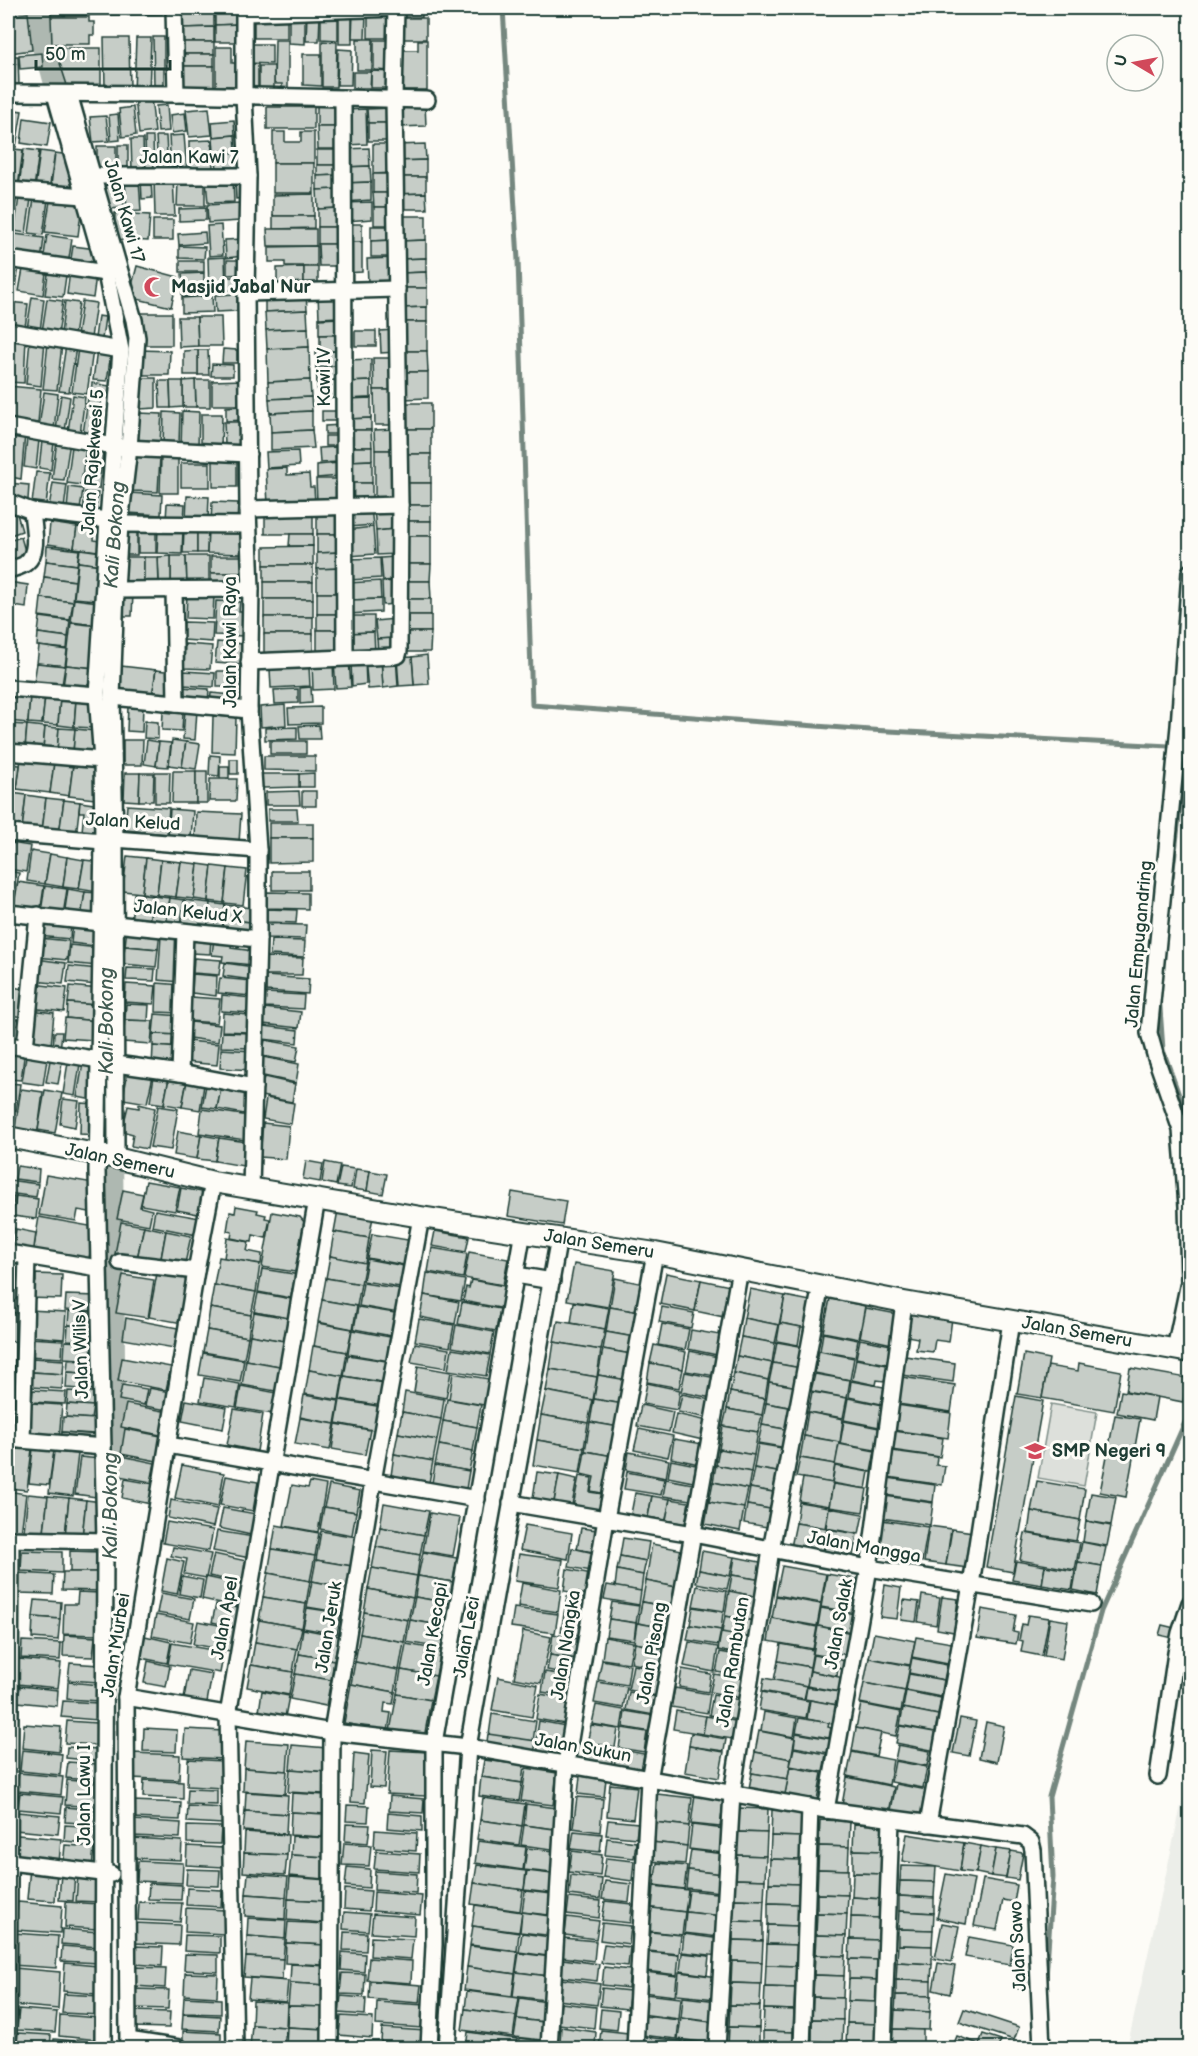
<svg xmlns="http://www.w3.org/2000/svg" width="1198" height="2056" font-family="'Balsamiq Sans',sans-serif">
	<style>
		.built { fill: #eceee9 }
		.green { fill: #dde0db; stroke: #7e8e88; stroke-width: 1.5 }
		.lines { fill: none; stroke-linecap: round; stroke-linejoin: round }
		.stream { stroke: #75877f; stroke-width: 5 }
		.river { stroke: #aeb8b1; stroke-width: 32 }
		.building { fill: #c6cdc7; stroke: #1f3d34; stroke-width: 1.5 }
		.minor-casing { stroke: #1f3d34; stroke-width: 20 }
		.tertiary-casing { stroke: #1f3d34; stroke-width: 24 }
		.minor { stroke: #fdfcf7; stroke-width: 15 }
		.tertiary { stroke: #fdfcf7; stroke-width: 20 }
		.labels { text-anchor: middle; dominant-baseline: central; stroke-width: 6; stroke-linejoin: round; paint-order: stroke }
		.street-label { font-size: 18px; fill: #1f3d34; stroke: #fdfcf7 }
		.poi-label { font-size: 18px; font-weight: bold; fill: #1f3d34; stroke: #fdfcf7; text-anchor: start }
		.water-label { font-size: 20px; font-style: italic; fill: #435c53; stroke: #fdfcf7 }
	</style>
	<rect width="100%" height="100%" fill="#fdfcf7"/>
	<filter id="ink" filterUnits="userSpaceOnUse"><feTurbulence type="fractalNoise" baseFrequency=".0167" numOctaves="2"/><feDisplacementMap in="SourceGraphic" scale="12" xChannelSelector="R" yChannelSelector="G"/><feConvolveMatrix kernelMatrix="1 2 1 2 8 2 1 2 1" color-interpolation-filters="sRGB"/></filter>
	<g filter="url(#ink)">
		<path class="built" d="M1190,1766V2048H1127Z"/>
		<path class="green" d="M1051,1404L1097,1412L1084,1486L1038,1478Z"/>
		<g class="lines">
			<g class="stream">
				<path d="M503,8L518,260L532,705L870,730L1169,746"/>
				<path d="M1172,878L1187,747"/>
				<path d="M1159,994L1163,1050L1190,1126"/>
				<path d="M1046,1978L1053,1877L1049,1797L1101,1611L1190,1411"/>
			</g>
			<g class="river">
				<path d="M34,8L56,68L72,127"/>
				<path d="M105,248L130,338L128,372"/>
				<path d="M106,1035L110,1469"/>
			</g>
		</g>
		<g class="building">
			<path d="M51,8H162V14L51,16Z"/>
			<rect x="183" y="8" width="31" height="5"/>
			<path d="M215,8H240V24L215,25Z"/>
			<rect x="397" y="8" width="25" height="9"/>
			<path d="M28,13L32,50L10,53L8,16Z"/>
			<path d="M183,13H214V27L183,28Z"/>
			<rect x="368" y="13" width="26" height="25"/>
			<path d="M321,14L338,15V40L321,39Z"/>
			<rect x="339" y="14" width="13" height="30"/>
			<path d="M353,14H366L365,38H352Z"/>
			<path d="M307,15L320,16L319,41H306Z"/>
			<path d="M51,17H89V22H94V35H90V44H52Z"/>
			<rect x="254" y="18" width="33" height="20"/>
			<rect x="400" y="18" width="26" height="21"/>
			<path d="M289,19H305V44L289,43Z"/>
			<path d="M240,24V42H215V25Z"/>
			<path d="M214,27V42H183V28Z"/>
			<path d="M153,37H164V86L154,87Z"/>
			<path d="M104,38H129L130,88H105Z"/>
			<path d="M136,38H151L149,93H134Z"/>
			<path d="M357,39H373L372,70H357Z"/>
			<path d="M275,40H288V90H282V84H274Z"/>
			<path d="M374,40H393V71L374,70Z"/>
			<path d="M418,40H427V90H401V50H418Z"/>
			<path d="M322,41L337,42L336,87H322Z"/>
			<rect x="183" y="42" width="31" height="12"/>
			<path d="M247,44H272V64L247,63Z"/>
			<path d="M216,47H232V63H241V86H216Z"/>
			<path d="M55,48H101V87L68,88Z"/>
			<path d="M338,49L352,50L351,85H337Z"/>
			<path d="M42,53L43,67L20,69L19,55Z"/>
			<rect x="183" y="54" width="31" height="12"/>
			<path d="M303,54H321V86L303,85Z"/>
			<path d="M8,56H18L19,86L8,87Z"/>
			<rect x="246" y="64" width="12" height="23"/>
			<rect x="183" y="66" width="31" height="20"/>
			<rect x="259" y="66" width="15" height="24"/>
			<path d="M371,71L394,72L393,88H371Z"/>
			<path d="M353,72H371L370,88H353Z"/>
			<path d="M151,98L155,132L139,134L135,99Z"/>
			<path d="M399,104H425L426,126L399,127Z"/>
			<path d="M167,105L169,131L158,132L156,106Z"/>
			<path d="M317,105H339L340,127H317Z"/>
			<path d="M133,107L136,135L122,137L119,109Z"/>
			<rect x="267" y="107" width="47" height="22"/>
			<path d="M209,108L212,135L189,137L186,110Z"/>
			<path d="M393,108V123H368L367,109Z"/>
			<path d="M8,109L22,111L16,147L8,146Z"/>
			<path d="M366,109L367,144L346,145L344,110Z"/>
			<path d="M185,113L187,131L172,133L170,115Z"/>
			<path d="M118,114L120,140L111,141L109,115Z"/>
			<path d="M106,116L109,141L93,142L90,117Z"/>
			<path d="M24,118L51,122L47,147L21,143Z"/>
			<path d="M234,120L235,135L213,137L212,122Z"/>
			<path d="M368,123H393L394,141H368Z"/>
			<path d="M317,127H340V149H318Z"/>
			<path d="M273,132H285V142H301V132H314V163H273Z"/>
			<path d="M184,135L187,171L171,172L169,136Z"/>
			<path d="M235,135L236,150L214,152L213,137Z"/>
			<path d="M156,136H166L168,171L158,172Z"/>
			<path d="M145,137H153L154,172L146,173Z"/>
			<path d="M131,139H143L144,170L132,171Z"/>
			<path d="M212,140L213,169L189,170V141Z"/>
			<path d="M373,144H393V173L373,174Z"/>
			<path d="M425,144L426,160L396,161V145Z"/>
			<rect x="118" y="145" width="10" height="26"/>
			<rect x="97" y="146" width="19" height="24"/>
			<path d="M369,148L370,166L344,167L343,149Z"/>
			<path d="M8,149H12L8,180Z"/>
			<path d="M13,149L23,150L18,187L8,185Z"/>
			<path d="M24,149L39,151L34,188L19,186Z"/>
			<rect x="317" y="150" width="22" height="15"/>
			<path d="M40,151L55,153L49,190L35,188Z"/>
			<path d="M244,152L245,173L217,174L216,154Z"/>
			<path d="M55,153L70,155L77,190L51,186Z"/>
			<path d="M426,160V177H397L396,161Z"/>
			<rect x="273" y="163" width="41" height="30"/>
			<path d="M317,165H339V175L317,176Z"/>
			<path d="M370,166L371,182L344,183V167Z"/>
			<rect x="373" y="174" width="21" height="19"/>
			<path d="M339,175V189L317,190V176Z"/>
			<path d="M397,177H426V193L397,194Z"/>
			<path d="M233,178L234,202L208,203L206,180Z"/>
			<path d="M139,179L141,211L127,212L125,180Z"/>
			<path d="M173,179L175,216H155L154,180Z"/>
			<path d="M141,180H151L152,198L142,199Z"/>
			<path d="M178,180H205V206H177Z"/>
			<path d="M243,180L245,198L236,199L235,181Z"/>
			<path d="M122,181L124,208L107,209L105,182Z"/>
			<path d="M371,182V200L345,202L344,183Z"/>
			<path d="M339,189L340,208L318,209L317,190Z"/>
			<path d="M373,193H394V207H374Z"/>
			<path d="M426,193L427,209H397V194Z"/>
			<path d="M314,194V216H273V195Z"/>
			<path d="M19,197L31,199L26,233L14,231Z"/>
			<path d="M8,198L16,200L12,231L8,230Z"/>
			<path d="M34,198L48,200L43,235L29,233Z"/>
			<path d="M50,201L82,205L78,236L45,232Z"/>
			<path d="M372,202V219L346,221L345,203Z"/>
			<path d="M239,203L240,221L208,223L207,205Z"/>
			<path d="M374,207H394L395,225H374Z"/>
			<path d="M206,208V220L179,221V209Z"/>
			<path d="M340,208V227H318V209Z"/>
			<path d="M115,213L150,215L148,241L114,239Z"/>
			<path d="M273,216H314V228L273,229Z"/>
			<path d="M401,216H426V240L401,241Z"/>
			<rect x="153" y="220" width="20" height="20"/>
			<rect x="345" y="224" width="17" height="18"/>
			<path d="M221,225L223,255L209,256L207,226Z"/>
			<path d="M371,226H393L394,240L371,241Z"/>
			<rect x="318" y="227" width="22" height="17"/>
			<path d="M267,229H316V246H268Z"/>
			<path d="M205,232L206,243L179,245L178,234Z"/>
			<path d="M8,233H12L9,257L8,256Z"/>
			<path d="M15,234L44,238L41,261L12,257Z"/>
			<path d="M47,235L72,239L68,265L43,262Z"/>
			<path d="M243,239L244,256L226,258L225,240Z"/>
			<path d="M394,240V257H371V241Z"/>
			<path d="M426,240V258L401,259V241Z"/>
			<path d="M345,242H362V272L345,273Z"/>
			<path d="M318,244H340L341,266H319Z"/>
			<path d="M73,246L96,249L93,269L70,265Z"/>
			<path d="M179,246L205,247L204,259L179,258Z"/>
			<path d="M317,246V266H285V262H269V247Z"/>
			<path d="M225,257L226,291L209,292L208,258Z"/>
			<path d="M395,258L396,283H368L367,259Z"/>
			<path d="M426,258V272L402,273L401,259Z"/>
			<path d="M227,260H245L246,274L227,275Z"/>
			<rect x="180" y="261" width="24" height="11"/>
			<path d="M24,263L47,266L43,295L19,291Z"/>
			<path d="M8,264L19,266L15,296L8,295Z"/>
			<path d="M137,266L178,277L171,307L129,297Z"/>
			<path d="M49,267L67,269L63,297L45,295Z"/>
			<path d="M304,267V289L277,290V268Z"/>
			<rect x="304" y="267" width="14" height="22"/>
			<path d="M70,271L96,275L93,298L67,294Z"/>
			<path d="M426,272L427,288H401L402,273Z"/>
			<path d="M204,273V283L183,285L182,274Z"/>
			<path d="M227,277H241L242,289L228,290Z"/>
			<path d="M207,285L208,295L182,297V286Z"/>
			<path d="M401,288H427V307L402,308Z"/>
			<path d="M306,293L307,310L265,312V295Z"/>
			<path d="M338,293L339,317L319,318L318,294Z"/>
			<path d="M237,294V311L216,312L215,295Z"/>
			<path d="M212,296L213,312L182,313V298Z"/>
			<path d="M32,297L44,299L40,331L27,329Z"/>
			<path d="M47,299L63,301L58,335L42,332Z"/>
			<path d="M65,301L79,303L74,336L61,334Z"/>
			<path d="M82,301L96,303L91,338L77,336Z"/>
			<path d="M8,302L28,304L25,328L8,326Z"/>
			<path d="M427,307V322H402V308Z"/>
			<path d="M307,310L308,328L266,330L265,312Z"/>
			<rect x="141" y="313" width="31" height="32"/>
			<path d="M98,316L105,317L102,339L95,338Z"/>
			<path d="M178,317H197L198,346L179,347Z"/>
			<path d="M197,317H221L222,346H198Z"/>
			<path d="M340,318V334L319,335V319Z"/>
			<rect x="402" y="322" width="25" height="29"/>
			<path d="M308,328L309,347L267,349L266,330Z"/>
			<path d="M394,330L396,352L381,353L380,331Z"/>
			<rect x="355" y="331" width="21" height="15"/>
			<rect x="320" y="335" width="18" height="16"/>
			<path d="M8,337L26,338L24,383L8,382Z"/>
			<path d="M30,339L45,341L41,386L26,384Z"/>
			<path d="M48,343L62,344L57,390L43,389Z"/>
			<path d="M66,345L76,347L69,392L59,391Z"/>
			<path d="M309,347L310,380L268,382L267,349Z"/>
			<path d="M78,348L93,350L87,394L72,392Z"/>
			<path d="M223,349L237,350V363H222Z"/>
			<path d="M97,350L111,352L107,381L93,380Z"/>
			<path d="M141,350L170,351L169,375H141Z"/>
			<path d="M198,350H208L209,375H198Z"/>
			<path d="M198,350V375H184V351Z"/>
			<path d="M338,351L339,366L316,367V352Z"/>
			<path d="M402,351H427L428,372H403Z"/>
			<path d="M373,358H393L394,390H374Z"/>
			<path d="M371,359V381L348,382V360Z"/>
			<path d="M212,364L233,365V376H211Z"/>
			<path d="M339,366L340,380L317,381L316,367Z"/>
			<path d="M403,372H428V398L403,399Z"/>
			<path d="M140,378H156V408L140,409Z"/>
			<path d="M195,380H210V407H196Z"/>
			<path d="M195,380L196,407H183V381Z"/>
			<path d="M243,380L244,405H212V381Z"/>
			<path d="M310,380L311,397L269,399L268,382Z"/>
			<path d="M340,380V398L318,399L317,381Z"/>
			<path d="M159,381H170L171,408H160Z"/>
			<path d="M170,381H183V407L171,408Z"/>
			<path d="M371,381V398L348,399V382Z"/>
			<path d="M92,383L110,386L108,395L91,392Z"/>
			<path d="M8,386L41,389L38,423L8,420Z"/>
			<path d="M374,390H394L395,425H375Z"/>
			<path d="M44,392L58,394L54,429L39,427Z"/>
			<path d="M61,395L70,397L65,431L56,430Z"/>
			<path d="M73,395L85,397L80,434L68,432Z"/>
			<path d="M311,397L312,411L270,413L269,399Z"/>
			<path d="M88,398L101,400L96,436L83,434Z"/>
			<path d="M371,398V418L348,419V399Z"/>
			<path d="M405,403H431V429H404Z"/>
			<path d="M243,406L244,420L226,421V407Z"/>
			<path d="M182,411L199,412L198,447H181Z"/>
			<path d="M312,411V430L271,432L270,413Z"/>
			<path d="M322,411H341L342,421H322Z"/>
			<path d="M164,412L180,413L179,444H163Z"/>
			<path d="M139,413L162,414L160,441L138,440Z"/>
			<path d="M201,414H222L221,448H201Z"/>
			<path d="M371,418V430H348V419Z"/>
			<path d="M224,422H242V445H225Z"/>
			<path d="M342,425V434H325V426Z"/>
			<path d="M395,429L396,450H375L374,430Z"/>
			<rect x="404" y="429" width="27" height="25"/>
			<path d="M312,430L314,448L271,450V432Z"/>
			<path d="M348,430H371L372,447H349Z"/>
			<path d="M8,433L25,434L21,479L11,477L8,466Z"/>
			<rect x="325" y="436" width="15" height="10"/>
			<path d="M27,438L39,440L36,469L24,467Z"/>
			<path d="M57,440L70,442L64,480L52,479Z"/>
			<path d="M42,441L54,442L51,470L39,468Z"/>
			<path d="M72,446L86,447L81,485L67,483Z"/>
			<path d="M338,447L339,462L320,463L319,448Z"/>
			<path d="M349,447H372V460L349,461Z"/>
			<rect x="375" y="450" width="21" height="50"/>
			<path d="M88,451L103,452L99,489L85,488Z"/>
			<path d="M298,451L299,466L267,468L266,452Z"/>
			<rect x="404" y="454" width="27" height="29"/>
			<path d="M133,456L160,457L158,492L132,491Z"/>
			<path d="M161,457H178V493H160Z"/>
			<rect x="213" y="460" width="24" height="27"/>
			<path d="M372,460V483H349V461Z"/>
			<rect x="181" y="463" width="29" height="24"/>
			<path d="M339,463L340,476L317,478V465Z"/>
			<path d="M287,468V475L309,474L310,487H314L315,502L268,504L266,469Z"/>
			<path d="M36,472L50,473L46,505L32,503Z"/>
			<path d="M316,479H339L340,501L317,502Z"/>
			<path d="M8,483L29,485L28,500L8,498Z"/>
			<path d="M53,483L67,485L64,509L49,507Z"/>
			<path d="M349,483H372V502L349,503Z"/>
			<rect x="404" y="483" width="27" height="22"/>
			<path d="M69,487L83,489L80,510L67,509Z"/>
			<path d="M85,492L98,493L96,513L83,511Z"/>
			<path d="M129,493L162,495L161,515L128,513Z"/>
			<path d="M187,496L209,497L208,520L186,519Z"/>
			<path d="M212,502L238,503L237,523L211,522Z"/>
			<path d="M167,503L185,504L184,521L166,520Z"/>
			<rect x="404" y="505" width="27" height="16"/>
			<path d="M15,507L22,531L8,536V509Z"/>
			<path d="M393,507L395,529L376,531L374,509Z"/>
			<path d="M371,508L373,525L349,527L348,510Z"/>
			<rect x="317" y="512" width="25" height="22"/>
			<rect x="265" y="514" width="48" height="20"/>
			<rect x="404" y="521" width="27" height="15"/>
			<path d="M50,523L77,527L74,548L48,544Z"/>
			<path d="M77,527L95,529L94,540L99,541L98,551L74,548Z"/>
			<path d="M373,527L375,554L349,556L347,530Z"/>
			<path d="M158,529H183L182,554L157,553Z"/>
			<path d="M395,529L396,554L377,555L376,531Z"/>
			<path d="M184,530H197V553H183Z"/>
			<path d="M197,530H208L207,553H197Z"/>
			<path d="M208,530L242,531L241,554L207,553Z"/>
			<rect x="122" y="531" width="15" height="24"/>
			<rect x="138" y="531" width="18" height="22"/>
			<path d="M290,534H313V546H289Z"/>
			<path d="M317,534H342V552L317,553Z"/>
			<rect x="404" y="536" width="27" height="28"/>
			<path d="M21,537L27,558L8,564V541Z"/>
			<path d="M47,546L79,550L77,565L46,561Z"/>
			<path d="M313,546V565H264V547Z"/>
			<path d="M80,549L102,552L101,565L78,562Z"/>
			<path d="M342,552V568L317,569V553Z"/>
			<path d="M171,556H186L187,584H171Z"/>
			<path d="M171,556V584H159L158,557Z"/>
			<path d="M186,556H209V584H187Z"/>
			<rect x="211" y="556" width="36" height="17"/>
			<path d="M121,557H144V584L121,585Z"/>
			<path d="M144,557H158L159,584H144Z"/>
			<path d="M394,557L396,580L383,581L381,558Z"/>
			<path d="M380,558L381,578L350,580L349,559Z"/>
			<path d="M46,561L77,565L75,581L44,577Z"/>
			<path d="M78,562L101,565L96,600L74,598Z"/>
			<path d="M404,564H431L430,581H404Z"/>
			<rect x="264" y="565" width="49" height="17"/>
			<path d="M342,568V593H317V569Z"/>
			<rect x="211" y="573" width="19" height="14"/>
			<rect x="230" y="573" width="17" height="14"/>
			<path d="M44,577L75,581L73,602L41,598Z"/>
			<path d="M380,581L381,599L349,600L348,583Z"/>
			<path d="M396,581L398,604L383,605L382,582Z"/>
			<path d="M404,581H430L431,599H404Z"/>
			<path d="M8,582L28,585L26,608L8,605Z"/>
			<rect x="264" y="582" width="49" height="17"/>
			<path d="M121,592L133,593L132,616H120Z"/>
			<path d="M187,593L214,594L213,619L186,618Z"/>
			<rect x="317" y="593" width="25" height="21"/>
			<path d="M41,598L73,602L70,620L39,616Z"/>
			<path d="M74,599L99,602L96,625L71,622Z"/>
			<rect x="264" y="599" width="49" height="18"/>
			<path d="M381,599V612L349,614V600Z"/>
			<rect x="404" y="599" width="27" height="16"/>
			<path d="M216,601L240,602L239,611H246L245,636L214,635Z"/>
			<rect x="317" y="614" width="25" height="16"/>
			<rect x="404" y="615" width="27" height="17"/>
			<path d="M348,616H374V632L348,633Z"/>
			<path d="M40,617L70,621L68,637L38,633Z"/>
			<rect x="264" y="617" width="49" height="17"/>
			<path d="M395,619L396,638L377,639L375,621Z"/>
			<path d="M184,622L213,623L212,642L183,640Z"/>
			<path d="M71,623L99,626L94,668L66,665Z"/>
			<rect x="317" y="630" width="25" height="25"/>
			<path d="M374,632L375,653H348V633Z"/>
			<path d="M404,632H431L430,652H404Z"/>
			<path d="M38,633L68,637L67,649L37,646Z"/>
			<rect x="264" y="634" width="49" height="21"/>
			<path d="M396,638L397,653L378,654L377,639Z"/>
			<path d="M217,642L244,644L242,665L215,663Z"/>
			<path d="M185,644L212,646L210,669L184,668Z"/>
			<path d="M39,646L67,650L65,666L37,663Z"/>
			<path d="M427,655L429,684L414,685L412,657Z"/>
			<path d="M396,656L398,686L383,688L381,658Z"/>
			<path d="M412,657L414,685L399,686L397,658Z"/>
			<path d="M381,658L383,688L368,689L365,659Z"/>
			<path d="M349,660L351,687L336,688L334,661Z"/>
			<path d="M365,660L366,684L352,686L351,662Z"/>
			<path d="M333,662L334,689L313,690L312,663Z"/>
			<path d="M37,663L65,666L62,685L34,682Z"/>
			<path d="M66,665L94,668L91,691L63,687Z"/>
			<path d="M121,666L156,670L152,697L118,693Z"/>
			<path d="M234,666L245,668L243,681L233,680Z"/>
			<path d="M309,666L310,686L271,688L270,669Z"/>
			<path d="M156,670L174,672L171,699L152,697Z"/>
			<path d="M184,671L215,673L214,687L183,685Z"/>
			<rect x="217" y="671" width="12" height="16"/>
			<path d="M232,682L242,683L241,695L231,694Z"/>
			<path d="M180,687L209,689L208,703L179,701Z"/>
			<path d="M311,687L312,703L300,704V688Z"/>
			<path d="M298,689V703L275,704L274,690Z"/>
			<path d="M211,693L244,696L243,706L210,703Z"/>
			<path d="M8,694L30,696L28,723L8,721Z"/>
			<path d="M30,696L45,697L42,724L28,723Z"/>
			<path d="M45,697L60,698L58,725L42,724Z"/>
			<path d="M60,698L76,700L74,727L58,725Z"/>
			<path d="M76,700L94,701L95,728L74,727Z"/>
			<path d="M285,705L286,725L261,727L260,707Z"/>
			<path d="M128,706H143L142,732L127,731Z"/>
			<path d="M321,707V723L289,724L288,708Z"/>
			<path d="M185,709L197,710L195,740L183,739Z"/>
			<path d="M163,712L183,714L182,731L162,730Z"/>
			<path d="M213,716L236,717L235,753L212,752Z"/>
			<path d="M145,721L158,722V739L144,738Z"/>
			<path d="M8,724L27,725L25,749L8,747Z"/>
			<path d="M27,725L45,727L43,750L25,749Z"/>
			<path d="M319,725L320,739H300L299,726Z"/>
			<path d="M45,727L59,728L57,752L43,750Z"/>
			<path d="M297,727V739L265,740V728Z"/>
			<path d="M59,728L75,729L73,753L57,752Z"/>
			<path d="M75,729L96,731L94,755L73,753Z"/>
			<path d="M123,740H143L142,765H123Z"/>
			<path d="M147,740L159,742L156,766L144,764Z"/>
			<path d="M172,740L186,742L182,767L169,765Z"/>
			<rect x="270" y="741" width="36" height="13"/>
			<path d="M159,742L171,743L168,767L156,766Z"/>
			<path d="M186,742L200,744L196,769L182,767Z"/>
			<path d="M210,755L220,756L219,776L209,775Z"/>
			<path d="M264,756H315V771L264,770Z"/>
			<path d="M21,759L54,763L50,793L17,789Z"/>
			<rect x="230" y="759" width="8" height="15"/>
			<path d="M54,763L73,765L69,796L50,793Z"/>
			<path d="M8,764L20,765L17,789L8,788Z"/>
			<path d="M73,765L99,769L95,799L69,796Z"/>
			<rect x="220" y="766" width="9" height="12"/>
			<path d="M173,771H196V803H172Z"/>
			<rect x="196" y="771" width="11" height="32"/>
			<path d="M155,772H170L169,803H155Z"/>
			<path d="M125,773H140L139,801L124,800Z"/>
			<path d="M140,773H154L153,801H139Z"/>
			<path d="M314,773V787H299V774Z"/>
			<path d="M262,774H299V787L262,788Z"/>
			<path d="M210,779H237L236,801H209Z"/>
			<path d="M299,791L300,805H266V792Z"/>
			<rect x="302" y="791" width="14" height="15"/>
			<path d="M8,793H11L8,820Z"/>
			<path d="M11,793L26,795L22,830L8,828Z"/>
			<path d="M26,795L46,798L42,832L22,830Z"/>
			<path d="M46,798L64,800L59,834L42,832Z"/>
			<path d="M64,800L80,802L76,836L59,834Z"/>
			<path d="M80,802L100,805L97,833L82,831L84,812H79Z"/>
			<path d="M127,805L169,808L167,834L125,830Z"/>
			<path d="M170,809L193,811L191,838L168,837Z"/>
			<path d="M268,809H297L298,821H268Z"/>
			<path d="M196,812L241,814L239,842L195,840Z"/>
			<rect x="269" y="823" width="44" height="15"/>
			<path d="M269,838H313V862L269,863Z"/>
			<path d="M11,843L30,846L26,872L8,869Z"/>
			<path d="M31,851L50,854L45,884L27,881Z"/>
			<path d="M50,854L67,857L63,887L45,884Z"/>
			<path d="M127,856L146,858L142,893L123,891Z"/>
			<path d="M67,857L84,860L79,889L63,887Z"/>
			<path d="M146,858L161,860L157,895L142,893Z"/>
			<path d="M84,860L102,862L97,892L79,889Z"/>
			<path d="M161,860L181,862L176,897L157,895Z"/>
			<path d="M181,862L198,864L194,899L176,897Z"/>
			<path d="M198,864L212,866L208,901L194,899Z"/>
			<path d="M212,866L228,868L224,903L208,901Z"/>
			<path d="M228,868L247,870L243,905L224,903Z"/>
			<path d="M8,871L19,873L13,910L8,909Z"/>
			<rect x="272" y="871" width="37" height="19"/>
			<path d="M18,882L44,886L40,914L13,910Z"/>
			<path d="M45,886L67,889L63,915L41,912Z"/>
			<path d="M68,889L85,892L81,918L64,916Z"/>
			<path d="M85,892L98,893L94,920L81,918Z"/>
			<path d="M267,892L308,893V909L267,908Z"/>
			<path d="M134,894L153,896L149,924L131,922Z"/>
			<path d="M153,896L170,898L166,926L149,924Z"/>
			<path d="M170,898L184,900L181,928L166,926Z"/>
			<path d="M184,900L210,903L207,931L181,928Z"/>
			<path d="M210,903L225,905L222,933L207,931Z"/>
			<path d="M225,905L252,908L250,922L224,919Z"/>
			<path d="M266,909L297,910L296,923L266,922Z"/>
			<path d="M224,919L250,922L248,936L222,933Z"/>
			<path d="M40,920L71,923L70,939L38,936Z"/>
			<path d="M73,924L98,926L95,946L71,943Z"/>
			<path d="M267,924L306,925L305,939L267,938Z"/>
			<path d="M127,928L160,931L158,949L125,946Z"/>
			<path d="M161,936L183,937L180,982L158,980Z"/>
			<path d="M193,937L211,938L210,954L191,953Z"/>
			<path d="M214,937L232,939L231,948L254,951L253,965L222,962L223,956L212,955Z"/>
			<path d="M39,938L69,941L67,960L37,957Z"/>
			<path d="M271,940L305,941L304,957L270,955Z"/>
			<path d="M70,945L99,948L97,966L68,963Z"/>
			<path d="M125,946L158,949L156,967L123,964Z"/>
			<path d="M266,957L303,958L302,975H266Z"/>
			<path d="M194,958L221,960L219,975L193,973Z"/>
			<path d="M36,959L66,963L63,984L34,981Z"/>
			<path d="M225,963L254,967L252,980L223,976Z"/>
			<path d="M69,966L99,969L97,985L67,982Z"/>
			<path d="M127,968L155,969L154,981L126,980Z"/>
			<path d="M193,974L217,976L216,996L192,993Z"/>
			<path d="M266,976L309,979L308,994L266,991Z"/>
			<path d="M220,978L252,981L251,996L218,993Z"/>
			<path d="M157,983L182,985L180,1013L156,1012Z"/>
			<path d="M33,984L67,988L64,1012L31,1008Z"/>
			<path d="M126,984L156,986L154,1004L125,1002Z"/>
			<path d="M8,986L28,990L24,1017L8,1015Z"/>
			<path d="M70,986L99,989L97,1005L68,1003Z"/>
			<path d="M266,993L304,995L303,1009L265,1007Z"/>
			<path d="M222,995L252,998L251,1013L221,1011Z"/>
			<path d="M191,997L220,999L217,1023L189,1021Z"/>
			<path d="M68,1003L97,1005L96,1021L67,1018Z"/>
			<path d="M126,1004L149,1005L148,1021L125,1020Z"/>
			<path d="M264,1008L301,1012L299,1028L263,1024Z"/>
			<path d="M31,1010L54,1013L51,1046L28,1044Z"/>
			<path d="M223,1013L251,1015L249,1032L222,1031Z"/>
			<path d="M155,1014L182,1016L180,1035L153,1034Z"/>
			<path d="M8,1017L17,1019L13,1044L8,1043Z"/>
			<path d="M65,1018L96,1021L94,1040L63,1038Z"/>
			<path d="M125,1020L153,1021L151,1044L123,1042Z"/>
			<path d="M191,1022L220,1025L218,1042L189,1038Z"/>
			<path d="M264,1026L298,1030L297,1043L263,1039Z"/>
			<path d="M54,1032H62L60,1051H53Z"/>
			<path d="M222,1032L250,1033L249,1048L221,1047Z"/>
			<path d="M153,1034L180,1035V1048L153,1046Z"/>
			<path d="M265,1040L299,1046L296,1062L262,1056Z"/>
			<path d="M188,1041L219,1044L217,1065L186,1062Z"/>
			<path d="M153,1046L180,1048L178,1069L152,1067Z"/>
			<path d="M11,1048L25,1050L21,1080L8,1079Z"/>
			<path d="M221,1049L253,1051L251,1070L220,1068Z"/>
			<path d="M27,1050L48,1053L43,1085L22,1082Z"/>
			<path d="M51,1055L63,1057L58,1084L46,1082Z"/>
			<path d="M263,1057L299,1064L296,1083L259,1075Z"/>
			<path d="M68,1062L80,1064L75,1096L63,1094Z"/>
			<path d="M83,1063L99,1066L93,1100L77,1097Z"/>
			<path d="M128,1071L153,1076L147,1103L123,1099Z"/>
			<path d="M154,1076L169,1078L164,1104L150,1102Z"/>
			<path d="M264,1077L295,1084L292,1102L261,1096Z"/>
			<path d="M169,1078L187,1081L182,1107L164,1104Z"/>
			<path d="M187,1081L204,1085L200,1110L182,1107Z"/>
			<path d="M8,1083L20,1084L16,1111L8,1110Z"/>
			<path d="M206,1085L221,1088L217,1109L202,1107Z"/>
			<path d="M221,1088L248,1093L244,1114L217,1109Z"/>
			<path d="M21,1089L43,1092L38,1131L15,1128Z"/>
			<path d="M45,1090L62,1093L55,1133L38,1130Z"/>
			<path d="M266,1098L294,1103L291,1124L263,1119Z"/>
			<path d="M63,1099L79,1101L75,1127L60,1124Z"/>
			<path d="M81,1103L97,1104L96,1135L80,1134Z"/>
			<path d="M139,1104L155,1108L147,1149L131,1146L133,1134L122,1131L128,1106L139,1108Z"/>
			<path d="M158,1106L178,1109L171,1150L150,1147Z"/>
			<path d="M202,1109L249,1116L245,1140L199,1133Z"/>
			<path d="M263,1123L289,1126L286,1159L260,1157Z"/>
			<path d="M178,1131L201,1135L197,1159L174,1155Z"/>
			<path d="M201,1135L219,1138L215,1161L197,1159Z"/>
			<path d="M219,1138L247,1142L243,1166L215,1161Z"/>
			<path d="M306,1161L323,1164L320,1182L303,1179Z"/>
			<path d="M325,1162L340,1165L336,1185L322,1182Z"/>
			<path d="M17,1166L39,1169L38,1182L15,1179Z"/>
			<path d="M341,1167L354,1169L351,1188L337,1186Z"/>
			<path d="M356,1169L370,1171L367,1191L353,1189Z"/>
			<path d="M370,1171L387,1174L383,1194L367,1191Z"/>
			<path d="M46,1175L94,1183L89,1212L78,1210L76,1221L39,1215Z"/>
			<path d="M8,1180L38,1184L36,1197L8,1193Z"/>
			<path d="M146,1181L180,1187L175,1211L141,1205Z"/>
			<path d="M181,1188L207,1193L203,1215L177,1210Z"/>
			<path d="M123,1190L143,1194L140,1207L152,1210L149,1225L117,1219Z"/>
			<path d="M512,1192L566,1201L562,1225L508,1216Z"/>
			<path d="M16,1196L38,1199L36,1219L13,1216Z"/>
			<path d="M8,1197H14L10,1225H8Z"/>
			<path d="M236,1206L258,1210L257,1213L266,1215L265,1218L270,1219L266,1238L253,1235L252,1242L231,1238L232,1232L227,1231L230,1212L235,1213Z"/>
			<path d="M155,1210L200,1218L197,1235L152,1226Z"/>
			<path d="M338,1210L373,1217L369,1238L334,1232Z"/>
			<path d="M272,1212L300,1217L304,1222L295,1272L262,1267Z"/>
			<path d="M39,1217L95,1227L88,1263L33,1253Z"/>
			<path d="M121,1222L144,1226L137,1259L115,1254Z"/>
			<path d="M144,1226L166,1231L160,1264L137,1259Z"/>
			<path d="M8,1227L14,1228L12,1245H8Z"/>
			<path d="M16,1229L36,1233L33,1255L12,1251Z"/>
			<path d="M166,1231L191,1236L184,1268L160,1264Z"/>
			<path d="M435,1231L469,1237L466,1252L432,1246Z"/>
			<path d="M334,1232L369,1238L365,1263L330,1256Z"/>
			<path d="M372,1234L408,1240L404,1265L367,1258Z"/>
			<path d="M227,1238L249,1242L247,1251L262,1254L261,1264L224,1258Z"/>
			<path d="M432,1248L467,1254L463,1278L428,1272Z"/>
			<path d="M469,1252L508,1259L503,1285L464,1278Z"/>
			<path d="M330,1256L365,1263L361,1284L326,1278Z"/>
			<path d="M219,1257L260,1264L256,1292L214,1285Z"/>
			<path d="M8,1259L24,1262L17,1300L8,1298Z"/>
			<path d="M367,1259L404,1266L400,1287L363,1281Z"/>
			<path d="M574,1264L615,1271L608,1307L567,1300Z"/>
			<path d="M262,1269L300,1275L298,1290L292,1289L291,1298L258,1292Z"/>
			<path d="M157,1273L190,1279L182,1323L149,1317Z"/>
			<path d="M427,1273L465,1280L461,1301L424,1295Z"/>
			<path d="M666,1273L701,1280L695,1311L660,1304Z"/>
			<path d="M36,1274L62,1275L61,1299L28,1298L29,1281L36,1282Z"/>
			<path d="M123,1275L154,1280L148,1318L116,1313Z"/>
			<path d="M326,1278L361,1284L357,1306L322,1300Z"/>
			<path d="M615,1278L644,1284L639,1312L610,1307Z"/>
			<path d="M471,1280L504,1286L503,1293L507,1294L505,1309L463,1301L466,1287L469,1288Z"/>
			<path d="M701,1280L730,1286L724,1317L695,1311Z"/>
			<path d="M363,1283L402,1289L398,1313L359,1306Z"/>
			<path d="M214,1285L256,1292L251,1315L210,1308Z"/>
			<path d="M750,1289L785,1296L779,1325L744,1318Z"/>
			<path d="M258,1293L297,1300L294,1319L254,1312Z"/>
			<path d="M66,1295L97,1296V1311L65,1310Z"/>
			<path d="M424,1295L459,1302L455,1324L420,1317Z"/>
			<path d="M785,1296L816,1302L807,1328L780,1323Z"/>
			<path d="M830,1299L865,1306L859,1339L823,1332Z"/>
			<path d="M322,1300L357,1306L353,1329L318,1322Z"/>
			<path d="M462,1302L500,1309L496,1331L458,1324Z"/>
			<path d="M574,1302L609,1308L605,1329L571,1323Z"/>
			<path d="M358,1307L395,1313L393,1325L399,1326L397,1337L354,1329Z"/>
			<path d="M610,1307L639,1312L634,1337L606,1332Z"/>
			<path d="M662,1307L694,1313L691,1328L659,1322Z"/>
			<path d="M210,1308L251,1315L248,1337L207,1330Z"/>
			<path d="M866,1308L897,1314L892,1344L860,1337Z"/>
			<path d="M29,1310L66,1312L64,1339L27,1336Z"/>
			<path d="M69,1311L94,1312L93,1326L68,1325Z"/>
			<path d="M8,1312L24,1314L21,1342L8,1341Z"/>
			<path d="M254,1312L294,1319L290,1342L250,1335Z"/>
			<path d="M911,1312L952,1318L949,1342L935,1340L933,1352L916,1350L918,1338L907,1336Z"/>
			<path d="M126,1318L178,1328L174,1348L123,1339Z"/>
			<path d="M744,1318L779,1325L775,1343L741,1337Z"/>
			<path d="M419,1319L454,1325L450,1347L415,1341Z"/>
			<path d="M558,1321L605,1329L601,1350L554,1342Z"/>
			<path d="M318,1323L352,1329L347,1352L314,1346Z"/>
			<path d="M780,1323L801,1327L798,1345L777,1341Z"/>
			<path d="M662,1324L689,1329L685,1350L658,1345Z"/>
			<path d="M68,1325L93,1326V1341L67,1340Z"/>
			<path d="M456,1325L494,1332L490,1354L452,1347Z"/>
			<path d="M207,1330L248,1337L244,1359L203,1352Z"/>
			<path d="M352,1330L390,1337L388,1349H393L390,1361L348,1354Z"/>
			<path d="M691,1330L720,1335L717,1355L688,1349Z"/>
			<path d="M606,1332L634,1337L631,1354L603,1349Z"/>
			<path d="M823,1333L858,1340L855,1357L820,1351Z"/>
			<path d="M250,1335L290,1342L285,1367L246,1360Z"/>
			<path d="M741,1337L775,1343L772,1363L737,1356Z"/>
			<path d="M28,1338L63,1340L62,1358L27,1356Z"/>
			<path d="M860,1339L891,1345L887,1364L856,1358Z"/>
			<path d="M65,1341L97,1343L96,1360L64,1358Z"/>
			<path d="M554,1342L601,1350L597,1377L550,1369Z"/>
			<path d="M777,1342L805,1347L801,1368L773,1363Z"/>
			<path d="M415,1343L449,1349L446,1368L411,1362Z"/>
			<path d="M654,1345L686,1352L683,1369L650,1363Z"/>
			<path d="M313,1346L347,1352L343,1376L309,1370Z"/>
			<path d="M452,1349L490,1355L486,1376L448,1370Z"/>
			<path d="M603,1349L631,1354L627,1380L598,1375Z"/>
			<path d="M690,1351L718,1357L715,1376L686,1371Z"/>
			<path d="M819,1351L854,1358L850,1380L815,1373Z"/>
			<path d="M203,1353L244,1360L240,1382L199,1375Z"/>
			<path d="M1024,1354L1049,1359L1042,1398L1017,1394Z"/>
			<path d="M348,1355L386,1361L382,1382L344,1376Z"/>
			<path d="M737,1356L772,1363L768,1380L734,1373Z"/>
			<path d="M905,1356L955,1363L953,1382L902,1375Z"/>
			<path d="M33,1358L64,1360L63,1374L32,1372Z"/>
			<path d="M122,1358L171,1367L166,1390L118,1381Z"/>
			<path d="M856,1359L887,1365L884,1381L877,1380L876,1385L852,1380Z"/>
			<path d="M68,1360L97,1362V1374L67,1372Z"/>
			<path d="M246,1360L285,1367L281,1392L242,1385Z"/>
			<path d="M650,1363L683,1369L679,1388L647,1382Z"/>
			<path d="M773,1363L801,1368L798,1387L769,1382Z"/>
			<path d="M1079,1363L1121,1371L1114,1411L1042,1398L1048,1366L1078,1371Z"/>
			<path d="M418,1366L451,1372L446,1398L414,1392Z"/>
			<path d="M1130,1368L1187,1378L1183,1402L1126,1391Z"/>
			<path d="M550,1369L597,1377L593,1400L546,1391Z"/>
			<path d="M309,1370L343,1376L339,1400L305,1394Z"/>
			<path d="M32,1372L63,1374L62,1389L31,1387Z"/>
			<path d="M67,1372L97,1374L96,1390L66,1388Z"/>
			<path d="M685,1372L716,1378L712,1398L681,1392Z"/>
			<path d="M453,1373L489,1379L484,1405L449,1399Z"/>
			<path d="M734,1373L768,1380L765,1399L730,1392Z"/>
			<path d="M815,1374L850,1380L847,1398L811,1391Z"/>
			<path d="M598,1375L627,1380L623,1404L594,1399Z"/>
			<path d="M344,1376L383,1383L380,1398H384L382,1406L340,1399Z"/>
			<path d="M902,1377L955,1385L951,1412L898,1404Z"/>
			<path d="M204,1378L240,1384L236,1407L200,1401Z"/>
			<path d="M851,1381L884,1387L881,1404L849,1397Z"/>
			<path d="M769,1382L798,1387L794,1408L766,1403Z"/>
			<path d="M647,1383L680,1390L677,1410L643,1404Z"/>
			<path d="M122,1385L147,1389L144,1405L119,1400Z"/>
			<path d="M241,1386L277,1393L273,1414L237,1408Z"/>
			<path d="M149,1388L170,1392L167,1410L145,1406Z"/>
			<path d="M33,1390L66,1392L65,1404L32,1402Z"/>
			<path d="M68,1391L93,1392V1406L67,1404Z"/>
			<path d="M546,1391L593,1400L588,1423L541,1415Z"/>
			<path d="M1121,1391L1157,1397L1153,1420L1117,1413Z"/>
			<path d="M405,1392L444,1399L441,1419L402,1412Z"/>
			<path d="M730,1392L765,1399L762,1415L727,1409Z"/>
			<path d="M812,1392L847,1398L843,1418L808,1412Z"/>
			<path d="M682,1394L711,1400L708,1418L678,1412Z"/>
			<path d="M304,1395L339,1401L335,1424L300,1417Z"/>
			<path d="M1016,1396L1043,1401L1013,1572L986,1567Z"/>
			<path d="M848,1398L883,1405L879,1427L844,1420Z"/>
			<path d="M447,1399L481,1405L477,1427L443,1421Z"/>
			<path d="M594,1399L623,1404L619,1427L590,1422Z"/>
			<path d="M186,1400L227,1407L223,1429L182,1421Z"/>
			<path d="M340,1400L383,1407L378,1431L336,1423Z"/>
			<path d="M31,1403L62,1405L59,1440L29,1438Z"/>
			<path d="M766,1403L794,1408L790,1430L762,1425Z"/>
			<path d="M67,1404L93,1406L91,1419L66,1417Z"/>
			<path d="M126,1404L169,1412L165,1436L121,1427Z"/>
			<path d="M641,1405L673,1412L669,1432L637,1426Z"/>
			<path d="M897,1405L951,1413L948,1438L893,1430Z"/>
			<path d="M234,1409L263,1414L257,1451L227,1445Z"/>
			<path d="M727,1409L762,1415L758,1432L723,1426Z"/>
			<path d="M402,1412L441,1419L437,1440L398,1433Z"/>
			<path d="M808,1412L843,1419L840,1442L804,1436Z"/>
			<path d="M676,1414L708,1421L703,1440L672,1433Z"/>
			<path d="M541,1415L588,1423L584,1448L537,1440Z"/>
			<path d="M1115,1415L1140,1419L1126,1497L1100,1492Z"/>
			<path d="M63,1417L96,1419L95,1434L62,1432Z"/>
			<path d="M300,1418L335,1424L330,1450L295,1444Z"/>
			<path d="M443,1421L477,1427L473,1451L439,1445Z"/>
			<path d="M844,1421L879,1428L875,1450L840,1444Z"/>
			<path d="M590,1422L619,1427L613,1456L585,1451Z"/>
			<path d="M336,1424L370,1430L365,1455L332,1449Z"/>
			<path d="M762,1425L790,1430L787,1448L758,1443Z"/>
			<path d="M723,1426L758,1432L754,1455L719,1449Z"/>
			<path d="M125,1429L161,1436L157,1461L121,1454Z"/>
			<path d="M639,1429L673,1436L668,1457L634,1450Z"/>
			<path d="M894,1431L943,1438L940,1457L891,1450Z"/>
			<path d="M62,1432L99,1435V1444L61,1442Z"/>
			<path d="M398,1433L437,1440L433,1461L394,1454Z"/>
			<path d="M804,1436L839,1442L836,1464L800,1458Z"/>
			<path d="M674,1439L703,1444L699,1464L671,1458Z"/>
			<path d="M537,1440L584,1448L580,1473L533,1465Z"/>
			<path d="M758,1444L782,1448L777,1472L754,1468Z"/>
			<path d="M839,1444L875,1451L871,1472L835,1465Z"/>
			<path d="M439,1445L473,1451L469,1471L435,1465Z"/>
			<path d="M11,1446L32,1449L27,1490L8,1488Z"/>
			<path d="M33,1449L54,1451L49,1485L29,1483Z"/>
			<path d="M719,1449L754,1455L751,1472L716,1465Z"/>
			<path d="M585,1451L613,1456L607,1494L591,1491L594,1477L581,1474Z"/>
			<path d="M892,1451L937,1457L936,1465L945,1466L942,1485L888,1477Z"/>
			<path d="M54,1452L78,1454L73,1496L49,1493Z"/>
			<path d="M629,1452L669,1460L666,1478L626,1470Z"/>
			<path d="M394,1454L433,1461L429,1483L391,1476Z"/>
			<path d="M122,1456L155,1463L151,1482L119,1476Z"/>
			<path d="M80,1457L100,1459L96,1497L75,1494Z"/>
			<path d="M800,1458L835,1464L832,1483L796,1477Z"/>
			<path d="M671,1460L696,1465L693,1482L668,1477Z"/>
			<path d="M182,1465L224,1473L218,1507L175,1498Z"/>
			<path d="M435,1465L469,1471L466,1489L432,1483Z"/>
			<path d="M716,1465L751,1472L748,1489L713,1482Z"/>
			<path d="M835,1466L869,1472L866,1489L832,1483Z"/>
			<path d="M754,1468L777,1472L773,1492L750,1488Z"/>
			<path d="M537,1472L559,1475L554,1502L533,1498Z"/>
			<path d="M627,1472L664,1479L661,1495L624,1489Z"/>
			<path d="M559,1475L577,1479L572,1505L554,1502Z"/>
			<path d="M226,1476L258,1482L253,1511L220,1505Z"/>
			<path d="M579,1476L592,1478L590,1492L603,1494L600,1511L573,1507Z"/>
			<path d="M803,1478L833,1483L829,1506L799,1501Z"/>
			<path d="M888,1478L935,1485L933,1502L885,1495Z"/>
			<path d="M125,1479L154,1484L151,1504L122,1498Z"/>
			<path d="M666,1479L693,1484L690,1500L663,1496Z"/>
			<path d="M1037,1481L1085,1489L1080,1520L1031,1511Z"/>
			<path d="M310,1482L326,1485L318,1532L284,1526L292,1485L308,1488Z"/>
			<path d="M713,1482L748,1489L744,1508L709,1502Z"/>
			<path d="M833,1484L867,1489L863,1512L829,1507Z"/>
			<path d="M329,1485L360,1491L356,1512L324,1507Z"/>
			<path d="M750,1488L773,1492L770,1509L747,1505Z"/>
			<path d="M8,1491L26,1494L21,1534L8,1533Z"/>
			<path d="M635,1493L652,1496L648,1517L631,1514Z"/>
			<path d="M1091,1493L1116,1497L1111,1525L1086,1521Z"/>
			<path d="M28,1494L48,1496L44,1533L24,1531Z"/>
			<path d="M48,1496L69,1498L65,1536L44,1533Z"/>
			<path d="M652,1496L670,1499L666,1520L648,1517Z"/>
			<path d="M885,1496L933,1503L930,1525L882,1518Z"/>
			<path d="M69,1498L86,1500L82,1538L65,1536Z"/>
			<path d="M670,1499L689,1502L685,1524L666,1520Z"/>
			<path d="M86,1500L102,1502L98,1540L82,1538Z"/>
			<path d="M171,1500L217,1509L213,1527L168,1518Z"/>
			<path d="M709,1502L744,1508L740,1531L705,1524Z"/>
			<path d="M799,1502L829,1507L825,1528L796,1523Z"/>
			<path d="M384,1503L429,1511L424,1535L380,1527Z"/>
			<path d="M747,1505L770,1509L767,1527L744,1523Z"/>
			<path d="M324,1507L356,1512L352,1535L320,1529Z"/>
			<path d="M223,1508L256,1514L251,1535L219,1528Z"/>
			<path d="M829,1508L863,1514L859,1534L826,1528Z"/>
			<path d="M1031,1511L1080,1520L1076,1541L1028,1533Z"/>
			<path d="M430,1513L460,1518L453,1556L423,1551Z"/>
			<path d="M882,1520L928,1527L922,1562L877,1555Z"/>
			<path d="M1086,1521L1111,1526L1107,1546L1083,1542Z"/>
			<path d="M167,1522L213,1530L209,1551L163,1543Z"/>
			<path d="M796,1523L827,1528L822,1557L791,1547Z"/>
			<path d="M276,1525L319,1533L315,1556L272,1549Z"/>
			<path d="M525,1525L572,1533L568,1559L520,1550Z"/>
			<path d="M929,1526L951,1529L946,1565L924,1562Z"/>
			<path d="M380,1527L424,1535L420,1555L376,1547Z"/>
			<path d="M581,1528L597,1530L593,1552L577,1549Z"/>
			<path d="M827,1529L857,1534L853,1556L824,1552Z"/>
			<path d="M952,1529L973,1532L968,1568L946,1565Z"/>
			<path d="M217,1531L254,1537L250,1558L213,1551Z"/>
			<path d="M321,1531L357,1537L352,1566L316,1560Z"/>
			<path d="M1025,1533L1080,1543L1075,1570L1020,1560Z"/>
			<path d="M623,1538L649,1542L646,1561L620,1556Z"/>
			<path d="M1082,1542L1106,1547L1102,1566L1078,1562Z"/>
			<path d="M652,1544L682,1550L676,1587L646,1581Z"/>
			<path d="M173,1547L211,1554L206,1578L184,1574L187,1559L171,1556Z"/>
			<path d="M376,1547L420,1555L417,1576L372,1568Z"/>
			<path d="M572,1548L594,1553L591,1571L569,1567Z"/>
			<path d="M272,1549L315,1556L310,1581L268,1573Z"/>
			<path d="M22,1551L62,1552V1573L21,1571Z"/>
			<path d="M70,1551L100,1552L99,1572H70Z"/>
			<path d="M702,1551L734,1557L730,1576L699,1570Z"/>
			<path d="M423,1552L457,1558L453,1582L418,1576Z"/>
			<path d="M214,1554L251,1562L247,1584L209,1576Z"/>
			<path d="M519,1554L563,1560L559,1587L515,1581Z"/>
			<path d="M620,1556L646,1561L643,1575L617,1570Z"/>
			<path d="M735,1557L765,1563L762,1580L732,1575Z"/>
			<path d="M167,1558L184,1562L177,1594L161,1591Z"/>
			<path d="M316,1560L352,1566L348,1588L312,1581Z"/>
			<path d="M1016,1561L1045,1566L1042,1585L1012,1580Z"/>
			<path d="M1078,1562L1102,1566L1097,1595L1073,1590Z"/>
			<path d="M782,1566L826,1574L821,1603L776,1595Z"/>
			<path d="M1045,1566L1075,1571L1072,1590L1042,1585Z"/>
			<path d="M372,1568L417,1576L413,1598L368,1589Z"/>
			<path d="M567,1569L592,1574L588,1595L564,1591Z"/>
			<path d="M617,1570L643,1575L641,1591L615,1587Z"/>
			<path d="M699,1570L730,1576L727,1589L696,1583Z"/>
			<path d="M63,1572H101V1591L62,1590Z"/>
			<path d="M19,1573L54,1575L53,1594L18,1593Z"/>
			<path d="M268,1573L310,1581L306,1604L263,1597Z"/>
			<path d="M827,1574L862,1580L856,1613L821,1607Z"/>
			<path d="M732,1575L762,1580L759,1597L729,1591Z"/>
			<path d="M182,1576L203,1580L200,1598L179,1594Z"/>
			<path d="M418,1576L453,1582L449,1603L415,1597Z"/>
			<path d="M206,1577L248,1586L244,1608L202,1599Z"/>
			<path d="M312,1581L348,1588L343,1613L307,1607Z"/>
			<path d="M646,1581L676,1587L672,1607L642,1602Z"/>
			<path d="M522,1583L561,1590L558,1612L518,1606Z"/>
			<path d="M607,1585L641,1591L639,1605L604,1599Z"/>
			<path d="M885,1585L901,1588L897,1619L880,1617Z"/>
			<path d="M697,1586L727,1591L724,1611L693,1606Z"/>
			<path d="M368,1589L413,1598L408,1620L364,1612Z"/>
			<path d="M729,1591L759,1597L754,1621L725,1616Z"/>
			<path d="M78,1592L100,1593L98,1635L63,1634L64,1604H77Z"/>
			<path d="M161,1593L194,1599L190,1619L157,1613Z"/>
			<path d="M922,1595L940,1598L936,1625L918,1622Z"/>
			<path d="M567,1596L586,1599L579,1635L561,1632Z"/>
			<path d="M776,1596L821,1604L817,1626L772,1618Z"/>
			<path d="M263,1597L306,1604L302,1628L259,1620Z"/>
			<path d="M415,1597L449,1603L445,1626L410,1620Z"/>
			<path d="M942,1597L958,1599L954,1632L937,1629Z"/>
			<path d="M35,1600L61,1602L60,1619L33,1617Z"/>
			<path d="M904,1600L919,1602L916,1622L901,1620Z"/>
			<path d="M612,1602L639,1606L636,1623L609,1619Z"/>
			<path d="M642,1602L668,1607L665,1628L638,1623Z"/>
			<path d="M216,1604L239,1608L235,1627L212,1622Z"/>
			<path d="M693,1607L723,1612L721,1630L690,1625Z"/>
			<path d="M307,1608L341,1613L337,1634L303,1628Z"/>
			<path d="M514,1608L558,1614L555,1633L511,1627Z"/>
			<path d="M821,1608L855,1614L852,1632L818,1626Z"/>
			<path d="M982,1609L1016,1615L1013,1632L1018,1633L1016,1644L977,1638Z"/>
			<path d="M364,1612L408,1620L404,1642L360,1634Z"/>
			<path d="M156,1615L194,1622L190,1643L152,1636Z"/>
			<path d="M1028,1615L1049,1618L1042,1656L1021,1652L1023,1641L1019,1640L1022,1624L1026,1625Z"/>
			<path d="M725,1616L754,1621L752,1638L722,1632Z"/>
			<path d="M33,1617L60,1619L58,1640L32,1638Z"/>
			<path d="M772,1618L817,1627L813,1649L768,1641Z"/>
			<path d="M1050,1618L1068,1621L1062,1659L1044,1656Z"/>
			<path d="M609,1619L636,1623L634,1640L606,1636Z"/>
			<path d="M259,1620L302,1628L297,1649L255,1642Z"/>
			<path d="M410,1620L445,1626L441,1648L406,1642Z"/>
			<path d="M198,1621L240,1629L235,1652L193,1644Z"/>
			<path d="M637,1623L666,1628L662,1648L634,1643Z"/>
			<path d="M690,1625L721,1630L718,1645L687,1640Z"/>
			<path d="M1162,1625L1179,1629L1177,1639L1159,1635Z"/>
			<path d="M818,1626L852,1633L848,1655L838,1653L837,1658L813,1654Z"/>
			<path d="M303,1629L339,1636L334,1660L299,1654Z"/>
			<path d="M523,1631L551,1637L541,1683L514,1678Z"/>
			<path d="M721,1633L752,1638L748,1656L718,1650Z"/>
			<path d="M874,1633L915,1641L910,1665L869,1658Z"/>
			<path d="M360,1634L404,1642L399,1670L355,1662Z"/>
			<path d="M553,1634L580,1639L576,1659L550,1655Z"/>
			<path d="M64,1635L95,1637L93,1657L63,1656Z"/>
			<path d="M145,1636L171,1642L167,1663L141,1658Z"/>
			<path d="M605,1637L633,1642L629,1663L602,1659Z"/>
			<path d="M916,1637L952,1643L948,1664L912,1657Z"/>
			<path d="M22,1641L61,1643L60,1660L21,1658Z"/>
			<path d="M255,1642L297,1649L293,1672L251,1665Z"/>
			<path d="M689,1642L718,1647L714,1672L684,1666Z"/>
			<path d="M172,1643L224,1652L220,1673L168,1664Z"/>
			<path d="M635,1643L664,1649L660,1669L631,1663Z"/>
			<path d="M406,1644L441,1650L436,1676L401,1670Z"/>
			<path d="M781,1644L813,1650L810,1667L778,1661Z"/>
			<path d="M720,1652L748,1657L744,1677L716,1672Z"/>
			<path d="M299,1654L334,1660L331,1680L295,1674Z"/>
			<path d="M550,1655L576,1659L574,1675L547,1670Z"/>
			<path d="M813,1655L846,1661L845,1670L838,1668L837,1676L810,1671Z"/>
			<path d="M869,1658L910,1666L905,1691L864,1683Z"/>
			<path d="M912,1658L947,1665L944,1680L909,1673Z"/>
			<path d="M19,1659L61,1663L58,1688L17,1684Z"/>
			<path d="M602,1660L630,1665L627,1685L598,1680Z"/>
			<path d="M148,1661L170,1666L166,1687L144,1683Z"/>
			<path d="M778,1661L810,1667L807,1686L774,1680Z"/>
			<path d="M355,1662L399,1670L395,1692L351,1684Z"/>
			<path d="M70,1663L99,1665L98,1682L68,1680Z"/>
			<path d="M251,1665L293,1672L289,1695L247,1687Z"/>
			<path d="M633,1665L662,1670L657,1696L628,1690Z"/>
			<path d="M682,1669L711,1674L708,1692L679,1687Z"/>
			<path d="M189,1670L212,1674L206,1708L183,1704Z"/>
			<path d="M401,1670L436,1676L431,1700L397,1694Z"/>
			<path d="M810,1671L844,1678L841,1692L807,1686Z"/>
			<path d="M545,1672L572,1676L568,1696L542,1692Z"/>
			<path d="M295,1674L331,1680L326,1706L290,1699Z"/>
			<path d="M714,1674L744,1679L741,1698L710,1692Z"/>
			<path d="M909,1674L944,1680L941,1697L906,1690Z"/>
			<path d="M498,1677L538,1685L532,1717L492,1710Z"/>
			<path d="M764,1678L807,1686L804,1699L762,1691Z"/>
			<path d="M68,1682L101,1685L99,1701L67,1699Z"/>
			<path d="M598,1682L627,1687L623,1708L594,1703Z"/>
			<path d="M864,1683L905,1691L901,1711L860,1703Z"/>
			<path d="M351,1684L395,1692L393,1704L385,1703L384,1712L391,1713L388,1731L344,1723Z"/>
			<path d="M20,1686L58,1690L57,1706L18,1702Z"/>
			<path d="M807,1687L839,1692L837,1705L805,1699Z"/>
			<path d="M675,1688L710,1694L707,1713L671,1707Z"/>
			<path d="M262,1691L289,1696L285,1717L259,1712Z"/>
			<path d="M906,1691L941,1698L938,1715L903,1708Z"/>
			<path d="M629,1692L658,1697L654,1715L626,1710Z"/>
			<path d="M762,1692L809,1701L806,1718L759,1710Z"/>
			<path d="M397,1694L431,1700L424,1738L390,1731Z"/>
			<path d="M540,1694L569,1699L565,1724L536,1719Z"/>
			<path d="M713,1695L740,1700L737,1720L709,1715Z"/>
			<path d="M810,1700L837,1705L833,1724L807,1719Z"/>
			<path d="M63,1701L98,1703L97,1720L61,1717Z"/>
			<path d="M861,1704L901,1712L896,1736L856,1728Z"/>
			<path d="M596,1705L624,1710L621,1729L592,1724Z"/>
			<path d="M903,1708L938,1715L935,1732L900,1725Z"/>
			<path d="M625,1711L655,1716L651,1732L623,1727Z"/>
			<path d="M676,1711L706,1716L703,1734L673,1729Z"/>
			<path d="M764,1712L797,1718L794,1737L761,1731Z"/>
			<path d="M492,1714L536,1721L533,1741L489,1735Z"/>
			<path d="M706,1716L735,1721L732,1739L703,1734Z"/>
			<path d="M799,1718L829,1723L828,1727L831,1728L829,1738L796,1732Z"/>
			<path d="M960,1718L976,1721L969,1756L953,1753Z"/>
			<path d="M67,1721L97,1723L96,1745L65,1743Z"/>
			<path d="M539,1721L566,1726L563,1744L536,1740Z"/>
			<path d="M986,1722L1004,1726L997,1762L979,1758Z"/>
			<path d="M24,1724L61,1727L59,1752L22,1748Z"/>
			<path d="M591,1725L618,1729L615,1747L587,1743Z"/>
			<path d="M900,1726L940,1733L936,1751L896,1743Z"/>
			<path d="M144,1728L177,1730L176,1752L143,1751Z"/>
			<path d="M622,1728L647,1732L644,1752L619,1748Z"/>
			<path d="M856,1728L881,1733L876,1756L852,1751Z"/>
			<path d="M185,1729L224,1731L223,1759L183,1757Z"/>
			<path d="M759,1731L795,1738L791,1759L755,1752Z"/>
			<path d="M691,1733L726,1739L724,1751L689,1746Z"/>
			<path d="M796,1733L831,1739L829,1753L794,1747Z"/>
			<path d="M488,1734L536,1741L534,1756L486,1749Z"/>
			<path d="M246,1741L289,1744L287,1771L244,1768Z"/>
			<path d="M539,1743L553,1745L551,1756L537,1754Z"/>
			<path d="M587,1743L615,1747L611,1766L584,1761Z"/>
			<path d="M292,1745L327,1748L326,1772L290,1769Z"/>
			<path d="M898,1745L930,1751L927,1766L895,1760Z"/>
			<path d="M689,1746L724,1752L719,1778L685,1772Z"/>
			<path d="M67,1747L98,1749L97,1761L66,1758Z"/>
			<path d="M794,1748L826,1754L823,1772L790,1766Z"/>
			<path d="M617,1749L644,1754L641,1771L614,1766Z"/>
			<path d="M22,1750L62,1754L60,1775L20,1771Z"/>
			<path d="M372,1750L387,1751L384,1788L370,1787Z"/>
			<path d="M390,1750L428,1752L425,1796L387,1794Z"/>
			<path d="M755,1752L791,1759L788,1779L751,1773Z"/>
			<path d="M852,1752L893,1760L889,1785L847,1776Z"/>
			<path d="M132,1753L180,1755L179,1780L131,1778Z"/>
			<path d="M354,1753L369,1755L365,1803L351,1802Z"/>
			<path d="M188,1759L223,1761L222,1788L187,1786Z"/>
			<path d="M484,1760L524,1765L522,1783L481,1777Z"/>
			<path d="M895,1761L927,1767L923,1788L891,1782Z"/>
			<path d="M68,1762L98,1764L97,1781L66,1778Z"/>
			<path d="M790,1767L822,1773L817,1800L802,1797L801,1801L784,1798Z"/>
			<path d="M244,1768L287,1771L285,1794L243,1791Z"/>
			<path d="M526,1768L557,1773L553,1805L521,1801Z"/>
			<path d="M290,1769L326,1772L324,1794L288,1792Z"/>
			<path d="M19,1773L63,1777L61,1795L17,1791Z"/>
			<path d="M752,1773L788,1779L785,1794L749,1788Z"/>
			<path d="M580,1776L606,1779L604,1797L578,1794Z"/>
			<path d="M481,1777L522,1783L519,1801L479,1796Z"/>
			<path d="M847,1777L894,1787L888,1818L842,1805Z"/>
			<path d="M67,1780L99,1783L97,1807L65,1805Z"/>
			<path d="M144,1780L183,1782V1799L143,1797Z"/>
			<path d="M610,1784L637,1787L633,1819L607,1816Z"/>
			<path d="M896,1784L927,1790L922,1816L891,1810Z"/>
			<path d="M188,1789L217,1790V1805L187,1804Z"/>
			<path d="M246,1792L288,1795L287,1814L245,1811Z"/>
			<path d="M20,1793L63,1797L61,1813L18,1809Z"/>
			<path d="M292,1793L325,1795L324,1814L291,1812Z"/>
			<path d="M657,1794L692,1798L689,1826L653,1822Z"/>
			<path d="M695,1794L724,1797L720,1827L691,1824Z"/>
			<path d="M390,1796L424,1799L423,1813L389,1811Z"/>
			<path d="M577,1797L603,1799L600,1832L573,1828Z"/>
			<path d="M483,1798L525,1804L522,1826L480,1820Z"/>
			<path d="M133,1801L181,1803L180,1820L132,1818Z"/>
			<path d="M526,1804L557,1808L554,1829L524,1825Z"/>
			<path d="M347,1805L369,1806L368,1822L346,1821Z"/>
			<path d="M188,1806L223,1808L222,1824L187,1822Z"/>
			<path d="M66,1807L97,1810L96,1824L65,1822Z"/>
			<path d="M738,1808L768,1809L767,1833L737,1832Z"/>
			<path d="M772,1810L802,1811L801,1837L771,1836Z"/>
			<path d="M245,1811L287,1814L286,1834L243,1831Z"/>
			<path d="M17,1812L60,1816L58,1834L15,1830Z"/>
			<path d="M291,1812L324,1814L322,1837L290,1835Z"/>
			<path d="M388,1813L422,1816V1831L387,1828Z"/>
			<path d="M133,1820L181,1823L180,1838L132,1836Z"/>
			<path d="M480,1820L522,1826L519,1845L477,1839Z"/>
			<path d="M608,1820L638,1823L636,1838L606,1835Z"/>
			<path d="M820,1820L850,1821L849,1847L819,1846Z"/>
			<path d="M653,1822L689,1826L687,1846L651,1842Z"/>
			<path d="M346,1824L370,1825L368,1843L345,1841Z"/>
			<path d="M854,1824L884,1825L883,1851L853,1850Z"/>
			<path d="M65,1825L97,1827L96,1844L64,1841Z"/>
			<path d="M524,1825L554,1829L552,1849L521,1845Z"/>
			<path d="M692,1825L725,1829L723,1853L689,1849Z"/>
			<path d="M187,1826L221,1827L220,1844L187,1843Z"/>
			<path d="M375,1830L417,1833L416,1851L374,1848Z"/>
			<path d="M574,1831L602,1834L600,1852L571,1849Z"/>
			<path d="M245,1832L288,1835L287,1855L244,1853Z"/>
			<path d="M737,1832L767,1833L766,1856L736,1855Z"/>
			<path d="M907,1834L964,1843L960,1871L902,1861Z"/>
			<path d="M18,1835L61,1839L59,1863L16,1859Z"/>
			<path d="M292,1836L328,1838L326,1857L291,1855Z"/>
			<path d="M771,1836L801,1837L800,1860L770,1859Z"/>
			<path d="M133,1838L182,1841L181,1860L132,1858Z"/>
			<path d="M607,1838L636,1842L634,1858L605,1855Z"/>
			<path d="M478,1841L526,1847L523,1870L475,1863Z"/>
			<path d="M651,1842L687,1846L685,1864L649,1861Z"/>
			<path d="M344,1843L371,1845L369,1866L342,1865Z"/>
			<path d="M964,1843L981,1846L976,1873L960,1871Z"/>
			<path d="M65,1845L94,1847L92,1868L63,1866Z"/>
			<path d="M187,1846L224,1848L223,1867L186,1865Z"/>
			<path d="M819,1846L849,1847L848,1870L818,1869Z"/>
			<path d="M981,1846L996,1849L991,1876L976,1873Z"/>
			<path d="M527,1848L555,1851L552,1873L524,1870Z"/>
			<path d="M996,1849L1011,1851L1006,1878L991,1876Z"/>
			<path d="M691,1850L725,1854L722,1874L688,1870Z"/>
			<path d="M853,1850L883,1851V1874L853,1873Z"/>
			<path d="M376,1851L420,1854L419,1872L374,1869Z"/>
			<path d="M572,1851L602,1855L600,1876L569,1872Z"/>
			<path d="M1011,1851L1023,1853L1018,1880L1006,1878Z"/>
			<path d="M244,1853L287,1855L285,1875L243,1872Z"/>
			<path d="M291,1855L326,1857L325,1879L289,1876Z"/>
			<path d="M736,1855L766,1856L765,1880L735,1879Z"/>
			<path d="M606,1858L634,1861L632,1881L603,1877Z"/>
			<path d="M770,1859L800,1860L799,1884L769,1883Z"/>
			<path d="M138,1861L183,1863L182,1883L137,1881Z"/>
			<path d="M657,1863L687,1866L684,1889L654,1885Z"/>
			<path d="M477,1865L526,1871L524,1890L474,1883Z"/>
			<path d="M901,1866L936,1867L935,1882L900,1881Z"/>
			<path d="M347,1867L370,1869L369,1888L345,1886Z"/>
			<path d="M30,1868L57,1870L55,1901L27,1899Z"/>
			<path d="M187,1869L220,1870L219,1886L186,1885Z"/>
			<path d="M818,1869L848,1870V1895L817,1894Z"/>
			<path d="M688,1870L722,1874L720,1892L686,1888Z"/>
			<path d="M375,1871L417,1874L416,1893L374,1890Z"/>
			<path d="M527,1871L552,1874L550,1893L524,1890Z"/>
			<path d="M61,1873L75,1874L73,1901L59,1900Z"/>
			<path d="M853,1873L883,1874L882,1899L852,1897Z"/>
			<path d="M248,1874L288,1877L286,1897L246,1894Z"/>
			<path d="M946,1874L974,1879L966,1924L937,1918Z"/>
			<path d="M78,1875L100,1877L98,1902L76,1901Z"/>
			<path d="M571,1875L602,1879L600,1899L569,1895Z"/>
			<path d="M290,1877L327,1880L325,1901L288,1899Z"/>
			<path d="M735,1879L765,1880L764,1900L734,1899Z"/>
			<path d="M983,1879L1017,1885L1014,1902L1003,1900L997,1930L974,1926Z"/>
			<path d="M605,1881L631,1884L629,1902L602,1899Z"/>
			<path d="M900,1881L935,1882L934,1898L899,1896Z"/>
			<path d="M149,1883L182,1885L181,1900L148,1899Z"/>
			<path d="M474,1883L523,1890L520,1911L471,1904Z"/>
			<path d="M769,1883L799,1884L798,1904L768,1903Z"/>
			<path d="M654,1886L688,1890L685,1912L652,1908Z"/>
			<path d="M187,1888L222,1890L221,1907L186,1905Z"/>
			<path d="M345,1889L371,1891L369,1911L344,1909Z"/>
			<path d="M689,1890L724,1894L722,1916L686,1912Z"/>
			<path d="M525,1891L552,1894L549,1915L522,1912Z"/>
			<path d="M374,1892L422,1896L420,1915L373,1911Z"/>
			<path d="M246,1894L286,1897L285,1919L245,1916Z"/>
			<path d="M817,1894L848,1895L847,1914L817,1913Z"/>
			<path d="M899,1896L934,1898V1913L899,1911Z"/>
			<path d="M852,1897L882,1899L881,1918L851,1917Z"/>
			<path d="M569,1898L601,1901L599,1918L567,1914Z"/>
			<path d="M288,1899L325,1901L323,1923L287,1920Z"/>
			<path d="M734,1899L764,1900L763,1922L733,1921Z"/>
			<path d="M605,1901L632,1904L630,1923L602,1920Z"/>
			<path d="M18,1902L62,1906L60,1933L16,1930Z"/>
			<path d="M66,1902L99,1904L97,1929L65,1927Z"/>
			<path d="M139,1902L182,1903L180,1922L138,1920Z"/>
			<path d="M768,1903L798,1904V1926L768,1925Z"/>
			<path d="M475,1905L522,1912L519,1932L472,1926Z"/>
			<path d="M186,1908L225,1910L224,1934L185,1932Z"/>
			<path d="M652,1908L685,1912L682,1935L649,1931Z"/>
			<path d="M899,1911L934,1913L933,1930L898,1929Z"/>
			<path d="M344,1912L370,1914L368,1931L343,1929Z"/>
			<path d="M522,1912L549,1916L546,1935L520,1932Z"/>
			<path d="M686,1912L722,1916L719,1937L684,1933Z"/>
			<path d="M817,1913L847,1914L846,1936L816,1935Z"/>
			<path d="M373,1914L415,1917L414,1936L371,1933Z"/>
			<path d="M567,1917L599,1921L596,1939L565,1935Z"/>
			<path d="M851,1917L881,1918L880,1940L850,1939Z"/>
			<path d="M248,1918L286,1920L285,1939L247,1936Z"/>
			<path d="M733,1921L763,1922V1941L733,1940Z"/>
			<path d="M288,1922L326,1924L325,1945L286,1943Z"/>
			<path d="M135,1923L180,1925L179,1945L134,1943Z"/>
			<path d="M602,1923L631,1926L629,1944L600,1940Z"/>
			<path d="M942,1923L959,1926L952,1962L935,1959Z"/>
			<path d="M768,1925L798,1926L797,1945L767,1944Z"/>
			<path d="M473,1926L519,1933L517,1951L470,1945Z"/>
			<path d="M62,1929L99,1932L98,1947L61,1944Z"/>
			<path d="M898,1929L933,1930L932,1946L898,1945Z"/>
			<path d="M344,1932L367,1933L366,1951L343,1950Z"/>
			<path d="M651,1932L681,1935L679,1954L648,1951Z"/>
			<path d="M13,1933L58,1936L56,1968L11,1965Z"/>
			<path d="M522,1933L550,1937L547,1956L519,1952Z"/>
			<path d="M684,1934L721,1939L719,1956L682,1952Z"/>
			<path d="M185,1935L220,1936V1953L184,1951Z"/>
			<path d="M816,1935L846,1936L845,1956L815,1955Z"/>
			<path d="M247,1936L285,1939L283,1959L246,1957Z"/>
			<path d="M371,1937L413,1939L411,1959L370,1956Z"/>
			<path d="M969,1937L1013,1945L1010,1965L965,1957Z"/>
			<path d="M564,1938L596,1941L594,1961L562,1957Z"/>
			<path d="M850,1939L880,1940L879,1960L849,1959Z"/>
			<path d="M733,1940L763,1941L762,1962L732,1961Z"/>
			<path d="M286,1943L325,1945L323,1965L285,1963Z"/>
			<path d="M604,1944L630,1947L628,1966L601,1963Z"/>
			<path d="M767,1944L797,1945L796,1966L766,1965Z"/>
			<path d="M898,1945L932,1946V1964L897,1962Z"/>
			<path d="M62,1946L99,1949L98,1963L61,1961Z"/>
			<path d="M135,1946L163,1947L162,1966L135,1964Z"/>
			<path d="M470,1946L518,1952L515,1974L467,1967Z"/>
			<path d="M342,1952L365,1954L364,1972L341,1970Z"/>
			<path d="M648,1952L679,1955L677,1975L646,1971Z"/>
			<path d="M519,1953L551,1957L548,1976L516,1972Z"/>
			<path d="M682,1953L709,1956L707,1975L680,1971Z"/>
			<path d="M185,1954L218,1955V1972L184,1970Z"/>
			<path d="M815,1955L845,1956L844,1976L814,1975Z"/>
			<path d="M246,1957L283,1959L282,1980L244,1977Z"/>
			<path d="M369,1958L412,1961L411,1983L367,1980Z"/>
			<path d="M563,1959L599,1964L597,1981L561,1977Z"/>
			<path d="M849,1959L879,1960V1980L849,1979Z"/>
			<path d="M732,1961L762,1962L761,1984L731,1983Z"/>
			<path d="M897,1962L932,1964L931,1981L896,1980Z"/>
			<path d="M65,1963L98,1966L96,1994L63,1991Z"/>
			<path d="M938,1963L955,1966L950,1994L933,1990Z"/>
			<path d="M291,1964L327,1966L326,1985L290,1983Z"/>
			<path d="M766,1965L796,1966L795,1988L765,1987Z"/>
			<path d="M135,1967L166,1968L165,1988L134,1986Z"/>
			<path d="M467,1967L515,1974L512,1996L464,1990Z"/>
			<path d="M604,1967L630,1970L628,1988L602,1985Z"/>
			<path d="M14,1968L60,1972L58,2009L12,2005Z"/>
			<path d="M516,1972L548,1976L545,2000L513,1996Z"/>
			<path d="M645,1972L677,1976L675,1996L642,1992Z"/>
			<path d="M679,1972L719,1977L716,1999L677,1995Z"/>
			<path d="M185,1973L218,1974L217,1997L184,1995Z"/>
			<path d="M342,1973L365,1974L364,1995L340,1994Z"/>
			<path d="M1017,1974L1028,1976L1025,1990L1015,1988Z"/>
			<path d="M814,1975L844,1976L843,1998L813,1997Z"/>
			<path d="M250,1978L288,1981L286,2002L248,1999Z"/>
			<path d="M561,1979L600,1984L597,2005L558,2000Z"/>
			<path d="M849,1979L879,1980L878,2002L848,2001Z"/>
			<path d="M896,1980L931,1981V1996L896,1995Z"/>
			<path d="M370,1981L421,1985L419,2003L369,1999Z"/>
			<path d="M290,1983L326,1985L325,2007L288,2006Z"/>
			<path d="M731,1983L761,1984L760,2006L730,2005Z"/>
			<path d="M765,1987L795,1988L794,2010L764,2009Z"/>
			<path d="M602,1988L630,1991L627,2009L600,2006Z"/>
			<path d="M134,1989L169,1990L168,2009L134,2008Z"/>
			<path d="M467,1991L519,1998L516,2016L465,2009Z"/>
			<path d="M64,1994L101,1996L100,2015L62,2013Z"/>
			<path d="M644,1994L681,1998L679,2019L641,2014Z"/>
			<path d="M896,1995L931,1996L930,2012L895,2010Z"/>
			<path d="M341,1996L366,1998L365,2015L339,2013Z"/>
			<path d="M184,1997L221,1999V2014L183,2013Z"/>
			<path d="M683,1997L718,2001L716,2022L681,2018Z"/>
			<path d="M813,1997L843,1998V2020L812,2019Z"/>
			<path d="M520,1998L547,2002L544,2022L517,2019Z"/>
			<path d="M253,2001L287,2003L286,2027L252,2025Z"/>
			<path d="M848,2001L878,2002L877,2024L847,2023Z"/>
			<path d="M377,2002L425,2005L423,2028L376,2025Z"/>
			<path d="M561,2003L596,2007L594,2028L558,2024Z"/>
			<path d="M730,2005L760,2006L759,2028L729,2027Z"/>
			<path d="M288,2006L325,2007L324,2029L287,2027Z"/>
			<path d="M19,2009L57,2012L55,2032L17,2030Z"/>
			<path d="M465,2009L516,2016L513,2037L462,2030Z"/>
			<path d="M601,2009L619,2011L617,2030L599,2028Z"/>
			<path d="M764,2009L794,2010L793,2032L763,2031Z"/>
			<path d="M964,2009L1019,2027L1014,2040L959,2022Z"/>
			<path d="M895,2010L930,2012L929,2030L894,2029Z"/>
			<path d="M133,2011L170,2012L169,2028L132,2027Z"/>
			<path d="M183,2014L220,2016L219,2031L182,2029Z"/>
			<path d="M60,2015L100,2018L99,2040L59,2036Z"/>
			<path d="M341,2016L373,2018L372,2038L339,2035Z"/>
			<path d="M644,2016L679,2020L677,2039L641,2035Z"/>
			<path d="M681,2018L718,2023L716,2044L678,2039Z"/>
			<path d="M517,2019L544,2022L542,2040L514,2037Z"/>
			<path d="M812,2019L843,2020L842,2043L812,2041Z"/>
			<path d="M847,2023L877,2024L876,2047L846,2045Z"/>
			<path d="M252,2025L286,2027L284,2048H250Z"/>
			<path d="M287,2027L324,2029L322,2048H286Z"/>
			<path d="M561,2027L596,2032L595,2046L560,2042Z"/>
			<path d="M729,2027L759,2028V2048L728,2047Z"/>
			<path d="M382,2028L426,2031L425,2045L381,2042Z"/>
			<path d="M893,2029L923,2030V2043L892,2042Z"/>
			<path d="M601,2030L628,2033L626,2048H599Z"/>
			<path d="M183,2031L221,2033V2046L183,2044Z"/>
			<path d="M763,2031L793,2032V2048H763Z"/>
			<path d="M468,2032L517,2039L516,2048H466Z"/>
			<path d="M18,2033L51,2035L50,2048L17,2046Z"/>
			<path d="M983,2034L1001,2040L998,2048H952L957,2036L979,2044Z"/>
			<path d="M644,2037L682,2041L681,2048H643Z"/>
			<path d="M519,2038L546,2042L545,2048H518Z"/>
			<path d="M54,2039L74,2041L73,2048H53Z"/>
			<path d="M77,2040L99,2042L98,2048H76Z"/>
			<path d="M339,2041L370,2043L369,2048H339Z"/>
			<path d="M685,2041L716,2044L715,2048H684Z"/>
			<path d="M812,2041L842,2043V2048H811Z"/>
			<path d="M892,2042L923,2043L922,2048H892Z"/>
			<path d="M373,2044L424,2048H373Z"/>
			<path d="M560,2044L596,2048H559Z"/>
			<path d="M846,2045L876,2047V2048H846Z"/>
		</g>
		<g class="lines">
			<g class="minor-casing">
				<g id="minor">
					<path d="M174,8L176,94"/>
					<path d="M244,8V96L248,176L246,293L248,509L251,589L249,710L258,850V939L251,1188"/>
					<path d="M245,13L396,8"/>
					<path d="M8,93L176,94L427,100"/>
					<path d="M55,94L106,273L121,350L108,520L97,695L102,760L103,841L97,1171L105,1541L103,2048"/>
					<path d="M69,94L134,320L137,338L129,448L120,524L116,590L112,697L115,839L116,1158"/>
					<path d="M343,98L345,657"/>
					<path d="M94,176H248"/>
					<path d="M8,190L84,196"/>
					<path d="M8,259L106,273"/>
					<path d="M246,293L397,289"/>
					<path d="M8,331L121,350"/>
					<path d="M8,427L125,448L248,454"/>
					<path d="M8,502L32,511L108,520"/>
					<path d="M248,509L400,505"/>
					<path d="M120,524L248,525"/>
					<path d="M8,570C13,568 22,567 26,563C40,552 33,527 32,511"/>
					<path d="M116,590L251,589"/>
					<path d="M174,590L176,703"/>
					<path d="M249,662L395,656L398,655L399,651L400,505L394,99L396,8"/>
					<path d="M8,688L97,695"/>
					<path d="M112,697L249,710"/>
					<path d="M8,752L102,760"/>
					<path d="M8,833L103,841L115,839L258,850"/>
					<path d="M8,913L102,923"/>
					<path d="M115,924L258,939"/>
					<path d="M8,1045L100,1060"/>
					<path d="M25,1048L38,915"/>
					<path d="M116,1064L180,1073L185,932"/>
					<path d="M180,1073L254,1087"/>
					<path d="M8,1253L98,1268"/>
					<path d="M120,1262L196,1271"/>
					<path d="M516,1275L552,1281"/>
					<path d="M1175,1349L1189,1282L1187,1206L1181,1130L1156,1058L1149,1033L1179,726L1190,572"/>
					<path d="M8,1439L103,1447"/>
					<path d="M22,1440L27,1257"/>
					<path d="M168,1445L477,1499"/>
					<path d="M511,1503L693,1534L869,1568L1091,1604"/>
					<path d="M8,1539L105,1541"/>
					<path d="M126,1697L332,1732L468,1747L826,1810L1023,1836L1031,1842L1033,1850L1042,2048"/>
					<path d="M1158,1776L1176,1653L1180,1633L1190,1603"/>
					<path d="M826,1810L869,1568L904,1302"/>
					<path d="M928,1824L971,1585L1011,1321"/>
					<path d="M9,1862L111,1874"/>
					<path d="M128,2040L179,2048"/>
					<path d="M8,2048L11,1540"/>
					<path d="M128,2048L126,1697L196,1271L213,1182"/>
					<path d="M235,2048L228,1715L317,1199"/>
					<path d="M330,2048L332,1732L373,1481L421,1217"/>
					<path d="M429,2048L434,1945V1743L523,1231"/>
					<path d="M447,2048L468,1747L559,1237"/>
					<path d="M549,2048L566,1764L606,1519L655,1253"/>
					<path d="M635,2048L649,1780L740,1269"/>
					<path d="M717,2048L732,1793L771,1550L821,1285"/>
					<path d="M802,2048L810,1807"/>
					<path d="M883,2048L891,1820"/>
				</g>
			</g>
			<g class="tertiary-casing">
				<path id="tertiary" d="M8,1137L116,1158L213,1182L421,1217L655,1253L904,1302L1190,1352"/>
			</g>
			<use href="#minor" class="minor"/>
			<use href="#tertiary" class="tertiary"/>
		</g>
	</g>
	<defs>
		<g id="mosque-bare" transform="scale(1.62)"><path d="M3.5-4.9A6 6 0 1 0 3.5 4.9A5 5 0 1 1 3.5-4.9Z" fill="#d1495b" stroke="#fdfcf7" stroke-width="2.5" paint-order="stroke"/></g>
		<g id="school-bare" transform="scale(1.62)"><path d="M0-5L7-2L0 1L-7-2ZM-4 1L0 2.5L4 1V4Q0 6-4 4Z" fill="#d1495b" stroke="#fdfcf7" stroke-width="2.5" paint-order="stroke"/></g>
	</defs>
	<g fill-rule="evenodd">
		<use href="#mosque-bare" x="154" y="287"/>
		<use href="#school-bare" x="1035" y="1451"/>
	</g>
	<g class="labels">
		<g class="street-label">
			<text x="189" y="157">Jalan Kawi 7</text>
			<text transform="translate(124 211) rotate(74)">Jalan Kawi 17</text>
			<text transform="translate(324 377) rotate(-90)">Kawi IV</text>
			<text transform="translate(93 462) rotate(-86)">Jalan Rajekwesi 5</text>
			<text transform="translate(230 642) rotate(-90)">Jalan Kawi Raya</text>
			<text transform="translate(133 822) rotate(3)">Jalan Kelud</text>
			<text transform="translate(188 912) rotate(6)">Jalan Kelud X</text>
			<text transform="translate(1139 944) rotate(-85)">Jalan Empugandring</text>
			<text transform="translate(120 1161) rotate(12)">Jalan Semeru</text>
			<text transform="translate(599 1244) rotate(9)">Jalan Semeru</text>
			<text transform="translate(1077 1332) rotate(10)">Jalan Semeru</text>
			<text transform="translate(81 1349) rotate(-92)">Jalan Wilis V</text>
			<text transform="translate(864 1547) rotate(10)">Jalan Mangga</text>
			<text transform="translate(225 1618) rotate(-80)">Jalan Apel</text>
			<text transform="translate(839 1624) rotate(-80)">Jalan Salak</text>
			<text transform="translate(329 1627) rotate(-81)">Jalan Jeruk</text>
			<text transform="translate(433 1634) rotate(-80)">Jalan Kecapi</text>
			<text transform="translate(467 1637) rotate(-80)">Jalan Leci</text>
			<text transform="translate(116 1645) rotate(-81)">Jalan Murbei</text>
			<text transform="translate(566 1645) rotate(-81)">Jalan Nangka</text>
			<text transform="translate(652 1653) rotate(-80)">Jalan Pisang</text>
			<text transform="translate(733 1662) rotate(-81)">Jalan Rambutan</text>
			<text transform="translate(583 1748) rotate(10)">Jalan Sukun</text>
			<text transform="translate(84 1795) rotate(-90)">Jalan Lawu I</text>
			<text transform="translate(1018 1946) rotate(-93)">Jalan Sawo</text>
		</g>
		<g class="poi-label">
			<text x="171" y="287">Masjid Jabal Nur</text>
			<text x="1052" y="1451">SMP Negeri 9</text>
		</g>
		<g class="water-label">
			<text transform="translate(115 535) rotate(-86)">Kali Bokong</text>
			<text transform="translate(107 1021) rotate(-90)">Kali Bokong</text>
			<text transform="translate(111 1506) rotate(-90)">Kali Bokong</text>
		</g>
	</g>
	<rect width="1198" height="2056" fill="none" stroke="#fdfcf7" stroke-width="30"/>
	<rect x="15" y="15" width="1168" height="2026" fill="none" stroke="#1f3d34" stroke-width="2" filter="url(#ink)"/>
	<g transform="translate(1135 63) rotate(280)"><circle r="28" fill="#fdfcf7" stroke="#a4b0a9" stroke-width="1.5"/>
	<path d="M0-4.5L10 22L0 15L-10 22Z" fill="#d1495b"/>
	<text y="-9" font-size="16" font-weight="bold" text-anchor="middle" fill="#1f3d34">U</text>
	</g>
	<path d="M36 60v9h134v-9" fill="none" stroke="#1f3d34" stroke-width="3"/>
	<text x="45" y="60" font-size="18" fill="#1f3d34" stroke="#fdfcf7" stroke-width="4.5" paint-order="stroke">50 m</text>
</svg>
